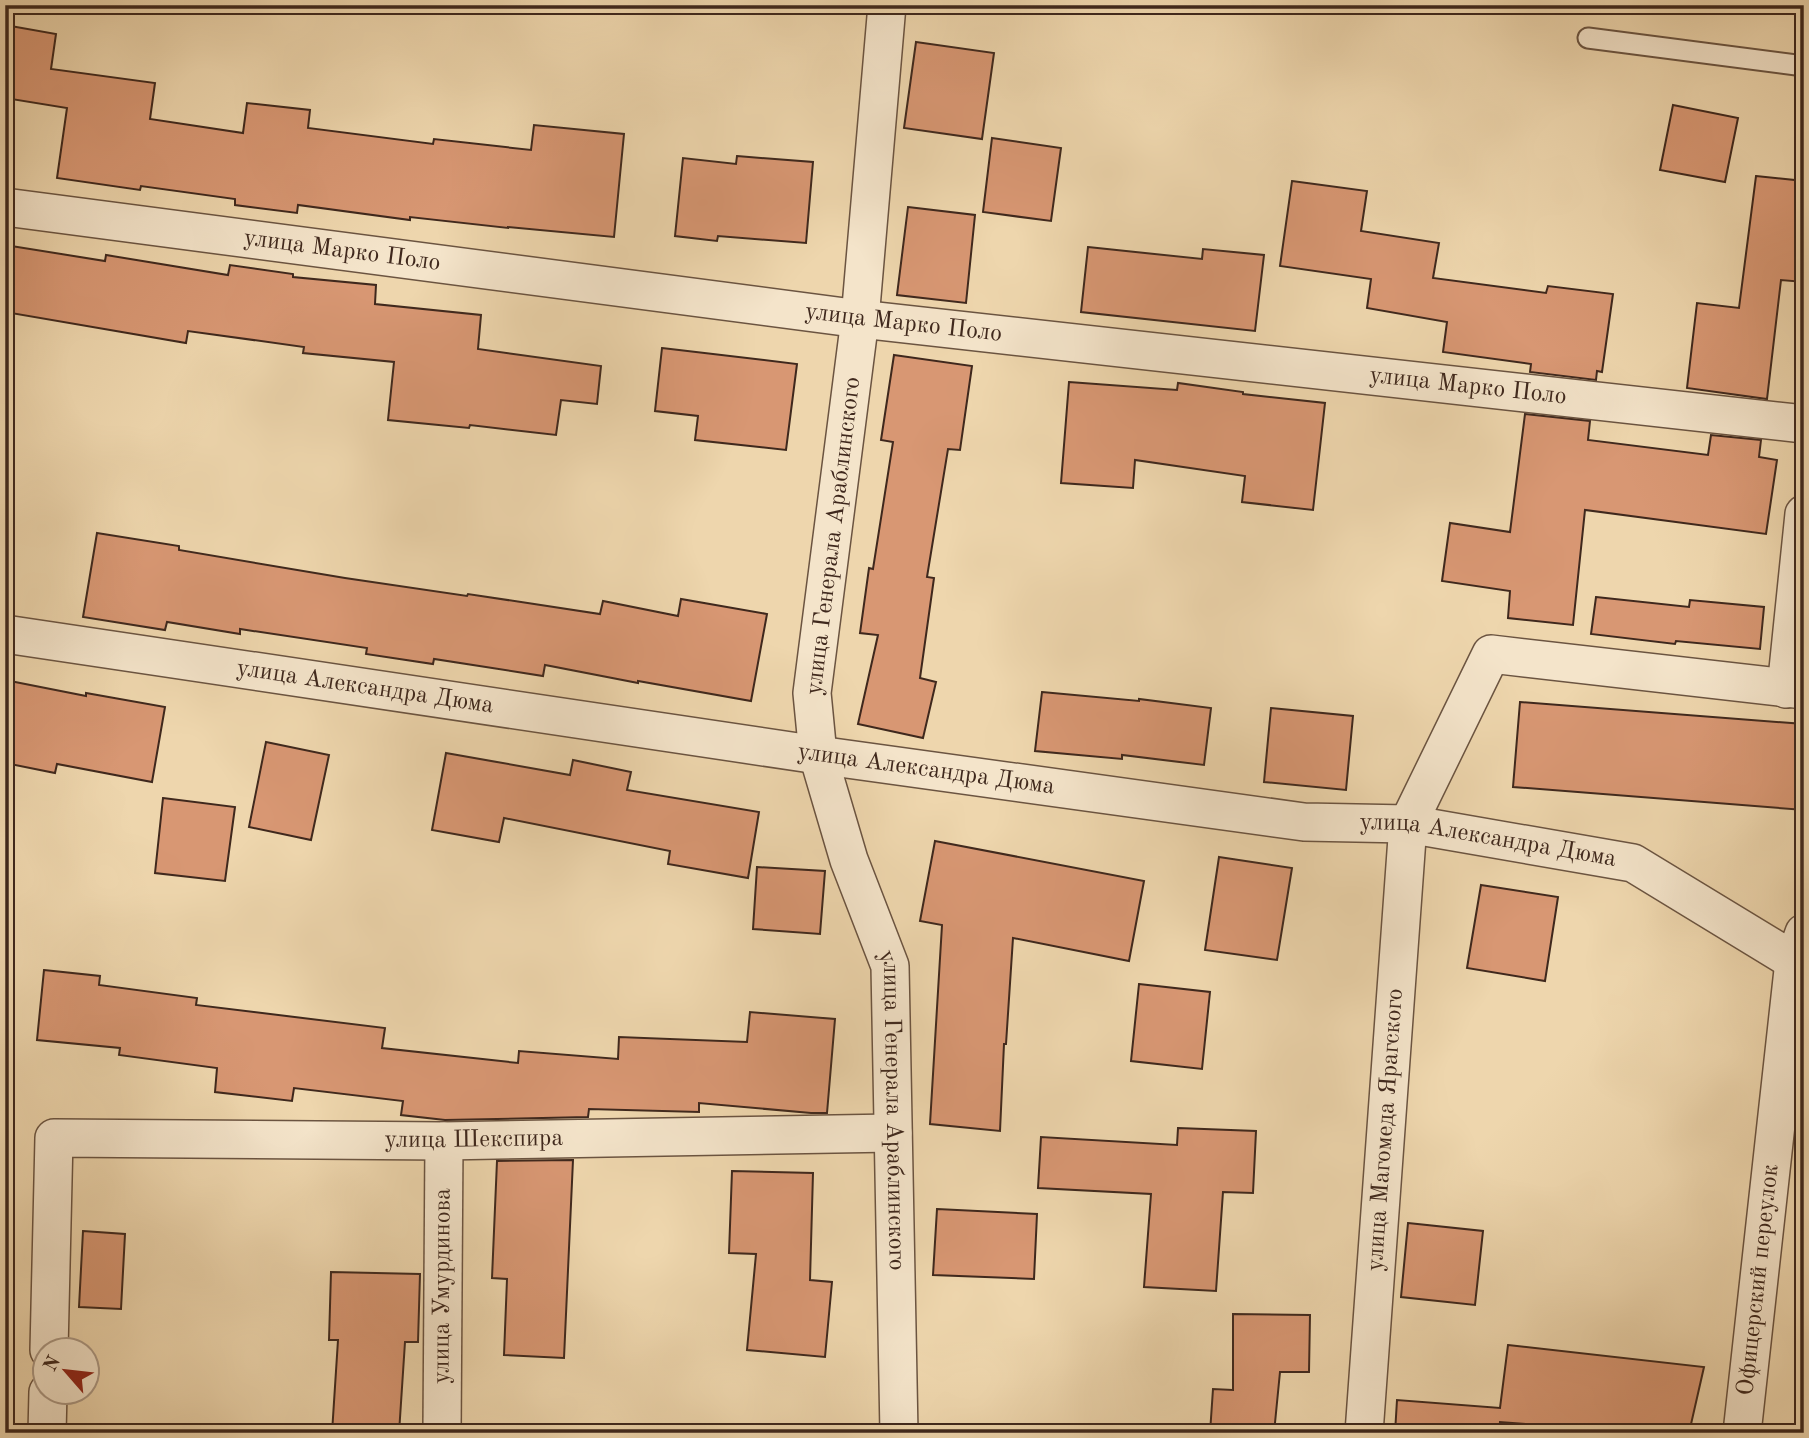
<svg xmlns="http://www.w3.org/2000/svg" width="1809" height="1438" font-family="'Old Standard TT',serif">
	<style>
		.building { fill: #d89773; stroke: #3f281d; stroke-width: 2 }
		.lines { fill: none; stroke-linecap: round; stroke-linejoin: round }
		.lane-casing { stroke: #6b5441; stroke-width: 23 }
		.street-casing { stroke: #6b5441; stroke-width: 40 }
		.lane { stroke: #f4e4ca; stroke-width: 19 }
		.street { stroke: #f4e4ca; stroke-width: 37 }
		.labels { text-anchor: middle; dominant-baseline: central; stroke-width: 5; stroke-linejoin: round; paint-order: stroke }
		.street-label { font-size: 24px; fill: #3f281d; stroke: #f4e4ca }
	</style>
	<rect width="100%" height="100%" fill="#eed6ad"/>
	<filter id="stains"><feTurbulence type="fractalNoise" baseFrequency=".00286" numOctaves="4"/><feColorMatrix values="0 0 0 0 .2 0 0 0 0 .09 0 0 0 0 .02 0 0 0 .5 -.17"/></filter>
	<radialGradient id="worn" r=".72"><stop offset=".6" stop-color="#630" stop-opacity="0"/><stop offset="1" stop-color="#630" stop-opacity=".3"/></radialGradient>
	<g class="building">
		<path d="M5,25L56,34L51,69L155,83L150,119L243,133L247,103L310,110L308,128L433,144L434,139L531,150L534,125L624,134L614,237L508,227V228L410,217V220L298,205L297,213L235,205V199L141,186L140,190L57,178L67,108L5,98Z"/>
		<path d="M916,42L994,53L982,139L904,128Z"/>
		<path d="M1673,105L1738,118L1725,182L1660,170Z"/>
		<path d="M992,138L1061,148L1051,221L983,212Z"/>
		<path d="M737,156L813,162L806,243L718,236L717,241L675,236L683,158L736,164Z"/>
		<path d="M1756,176L1804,181V282L1781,280L1767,399L1687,388L1697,303L1739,308Z"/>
		<path d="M1292,181L1367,191L1361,231L1439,243L1433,278L1546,293L1548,286L1613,294L1602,372L1597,371L1596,380L1530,372L1531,364L1443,352L1447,322L1367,308L1371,279L1280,266Z"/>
		<path d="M908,207L975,215L966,303L897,295Z"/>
		<path d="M5,245L105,261L106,255L228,275L230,265L293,274V277L376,285L375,304L481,315L478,349L601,366L597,404L561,400L556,435L470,425L469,428L388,420L394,362L303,353L304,347L188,331L186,343L5,312Z"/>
		<path d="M1088,247L1202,259L1203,249L1264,255L1255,331L1081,312Z"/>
		<path d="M662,348L797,364L786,450L695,440L698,416L655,411Z"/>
		<path d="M894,355L972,366L960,450L948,449L927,577L934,578L920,678L936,682L923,738L858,724L878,635L860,633L869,568L873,569L893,442L881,440Z"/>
		<path d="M1069,382L1177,390L1178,383L1243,392V394L1325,403L1313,510L1242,502L1245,476L1135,460L1133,488L1061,483Z"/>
		<path d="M1525,414L1590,421L1588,440L1708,455L1711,435L1761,440L1759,457L1777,460L1766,534L1585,510L1573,625L1508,618L1510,591L1442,581L1450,523L1510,532Z"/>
		<path d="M97,533L179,546V550L345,578L467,596L468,594L600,614L603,601L678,616L681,599L767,614L751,701L638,681V683L545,665L543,676L434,659L433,664L366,654L367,648L240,629V634L167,622L165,630L83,617Z"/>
		<path d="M1596,597L1689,607L1690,600L1764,607L1760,649L1676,641L1675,644L1591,634Z"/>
		<path d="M5,680L86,696V693L165,707L152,782L57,764L55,773L5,763Z"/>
		<path d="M1042,692L1139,701V699L1211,708L1204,765L1122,755V759L1035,751Z"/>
		<path d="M1520,702L1804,724V810L1513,787Z"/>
		<path d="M1271,708L1353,716L1346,790L1264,782Z"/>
		<path d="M266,742L329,755L311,840L249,827Z"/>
		<path d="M446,753L570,775L573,760L631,772L627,790L759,812L748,878L668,864L670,851L504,818L499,842L432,830Z"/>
		<path d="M163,798L235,807L225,881L155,873Z"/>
		<path d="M935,841L1144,881L1129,961L1013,938L1006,1044H1004L1000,1131L930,1124L942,925L920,921Z"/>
		<path d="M1219,857L1292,868L1277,960L1205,950Z"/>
		<path d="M757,867L825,871L820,934L753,929Z"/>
		<path d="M1481,885L1558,897L1545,981L1467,968Z"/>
		<path d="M44,970L100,976L99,985L197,998L196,1005L385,1028L382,1048L518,1063L519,1051L618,1059L619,1037L747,1042L750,1012L835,1019L827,1113H811L699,1103V1112L589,1109L588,1117L445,1120L401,1115L403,1101L294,1088L292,1101L215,1092L217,1068L119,1055L120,1048L37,1040Z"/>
		<path d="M1139,984L1210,992L1202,1069L1131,1061Z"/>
		<path d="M1178,1128L1256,1131L1253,1193L1223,1192L1216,1291L1144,1287L1151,1194L1038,1188L1041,1137L1177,1145Z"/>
		<path d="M573,1160L564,1358L504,1355L507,1279L492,1278L497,1161Z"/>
		<path d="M732,1171L813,1173L810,1280L832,1282L825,1357L747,1350L756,1254L729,1253Z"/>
		<path d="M937,1209L1037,1214L1034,1279L933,1275Z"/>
		<path d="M1408,1223L1483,1231L1475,1305L1401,1297Z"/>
		<path d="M83,1231L125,1234L121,1309L79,1307Z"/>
		<path d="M331,1272L420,1274L418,1342H405L399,1433H332L338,1340H329Z"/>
		<path d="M1233,1314L1310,1315L1309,1372H1280L1274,1433H1210L1213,1389L1233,1390Z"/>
		<path d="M1508,1345L1704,1367L1689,1433H1638L1500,1422L1499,1433H1395L1397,1400L1500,1408Z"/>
	</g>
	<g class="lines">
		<g class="lane-casing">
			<path id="lane" d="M1588,38L1804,66"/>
		</g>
		<g class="street-casing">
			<g id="street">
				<path id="s1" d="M887,5L860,319L812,693L818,755L849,860L890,966L899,1433"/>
				<path id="s2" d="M5,207L860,319L1804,424"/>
				<path id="s3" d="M5,634L818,755L1304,822L1408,824L1633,863L1794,961L1804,933"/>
				<path d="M1786,689L1804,514"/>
				<path id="s4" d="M49,1350L54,1138L444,1141L893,1133"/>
				<path d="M47,1433L48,1392"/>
				<path id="s5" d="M442,1433L444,1141"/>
				<path id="s6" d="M1364,1433L1408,824L1491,654L1804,690"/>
				<path id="s7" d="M1742,1433L1794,961"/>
			</g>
		</g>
		<use href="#lane" class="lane"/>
		<use href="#street" class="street"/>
	</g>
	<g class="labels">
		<g class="street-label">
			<text stroke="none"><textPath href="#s2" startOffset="340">улица Марко Поло</textPath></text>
			<text stroke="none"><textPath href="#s2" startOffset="906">улица Марко Поло</textPath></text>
			<text stroke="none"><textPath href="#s2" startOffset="1474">улица Марко Поло</textPath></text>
			<text transform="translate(834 536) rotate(-83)">улица Генерала Араблинского</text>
			<text stroke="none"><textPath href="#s3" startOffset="364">улица Александра Дюма</textPath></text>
			<text stroke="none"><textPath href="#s3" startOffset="931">улица Александра Дюма</textPath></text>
			<text stroke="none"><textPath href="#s3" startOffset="1498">улица Александра Дюма</textPath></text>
			<text stroke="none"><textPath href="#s1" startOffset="1122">улица Генерала Араблинского</textPath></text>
			<text stroke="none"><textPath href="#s6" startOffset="304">улица Магомеда Ярагского</textPath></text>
			<text stroke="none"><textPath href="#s4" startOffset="632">улица Шекспира</textPath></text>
			<text stroke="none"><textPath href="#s7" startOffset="154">Офицерский переулок</textPath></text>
			<text stroke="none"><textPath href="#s5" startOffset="147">улица Умурдинова</textPath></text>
		</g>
	</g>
	<rect width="1809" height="1438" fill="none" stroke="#eed6ad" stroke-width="28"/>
	<rect x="7" y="7" width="1795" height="1424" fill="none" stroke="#3f281d" stroke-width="3.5"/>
	<rect x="14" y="14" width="1781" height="1410" fill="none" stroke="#3f281d" stroke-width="2"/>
	<g transform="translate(66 1371) rotate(298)"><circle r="33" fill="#f4e4ca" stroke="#ac9985" stroke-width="2"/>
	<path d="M0-5L12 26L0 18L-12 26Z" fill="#8f2418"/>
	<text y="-10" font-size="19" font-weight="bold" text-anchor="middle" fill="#3f281d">N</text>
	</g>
	<rect width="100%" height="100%" filter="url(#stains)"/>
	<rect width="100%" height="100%" fill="url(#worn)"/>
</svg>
